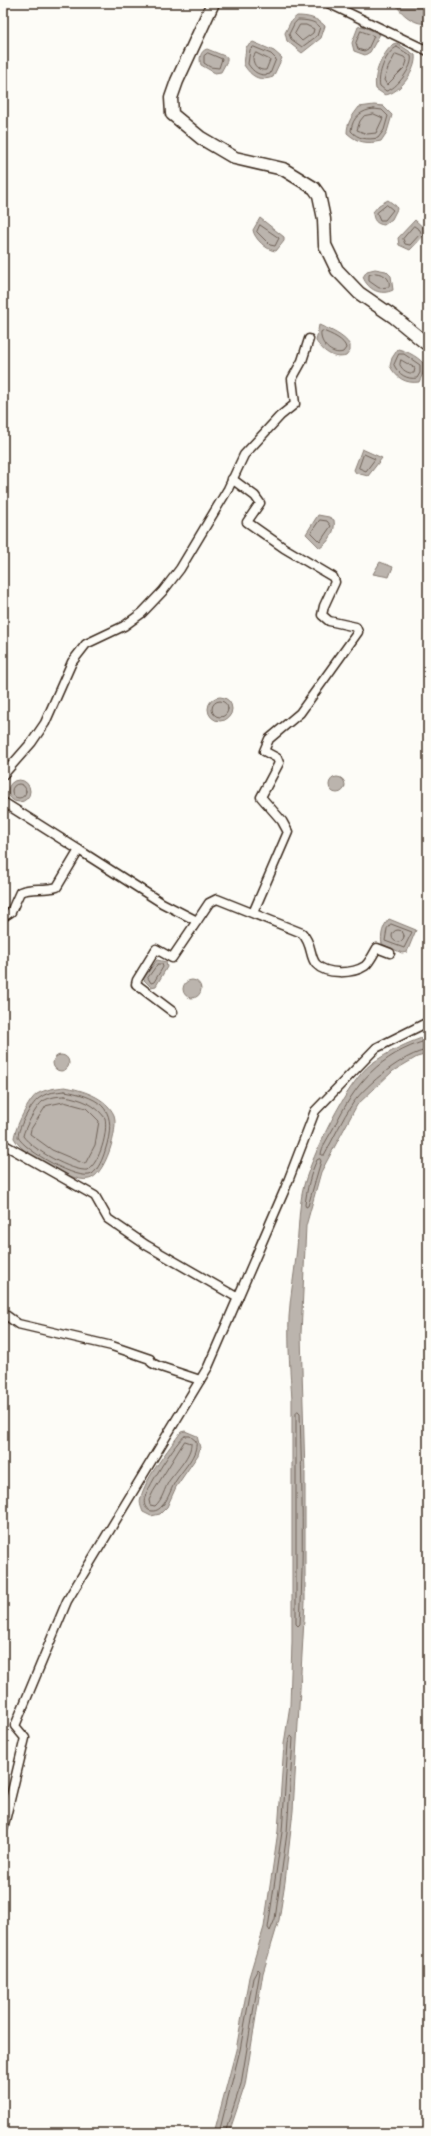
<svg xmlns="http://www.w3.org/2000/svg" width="431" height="2136" font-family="Pangolin,sans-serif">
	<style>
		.water { fill: #bbb4ad; stroke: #887d74 }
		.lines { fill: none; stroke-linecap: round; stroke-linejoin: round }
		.shore { stroke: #6e6157; stroke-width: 1 }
		.minor-casing { stroke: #3b2a1e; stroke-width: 11 }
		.secondary-casing { stroke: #3b2a1e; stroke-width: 15 }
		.minor { stroke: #fdfcf7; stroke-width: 8 }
		.secondary { stroke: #fdfcf7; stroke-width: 12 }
	</style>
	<rect width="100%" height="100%" fill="#fdfcf7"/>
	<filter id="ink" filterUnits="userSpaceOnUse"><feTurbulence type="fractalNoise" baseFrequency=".025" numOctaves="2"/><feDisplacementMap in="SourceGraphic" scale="8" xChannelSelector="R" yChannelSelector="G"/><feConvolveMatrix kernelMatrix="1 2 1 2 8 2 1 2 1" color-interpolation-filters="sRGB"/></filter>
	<g filter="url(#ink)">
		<g class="water">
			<path d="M398,3H428V23C417,26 402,15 397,6Z"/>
			<path d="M297,16C308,16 317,18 325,26L321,38L302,53L287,41L285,33L291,21Z"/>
			<path d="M362,26L380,34L370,52L365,55L354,51L352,43L358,27Z"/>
			<path d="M253,42L274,51L282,58L273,77C259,82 251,76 244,65L246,47Z"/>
			<path d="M397,43L415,55C417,70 400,93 385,95L376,89C373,73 382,55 393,44Z"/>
			<path d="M207,49L227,57V61L221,72L215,73L201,65C199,59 200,51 207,49Z"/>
			<path d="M374,105L383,106L392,115L387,132L381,141C367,144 358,143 347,133C347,122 353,115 359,107Z"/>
			<path d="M388,200L396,206L397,209L392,219L384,225C376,224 373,220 373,212L379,205Z"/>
			<path d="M260,218L284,237V241L276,251C267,251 254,238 253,230Z"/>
			<path d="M415,220L426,230L425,234L410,250L399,245L398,238Z"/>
			<path d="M375,269L386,271L391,276L393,290C381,296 368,290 363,277L367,271Z"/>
			<path d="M319,325C331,330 343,335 350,345V351L346,356C333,360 322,350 316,341Z"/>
			<path d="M398,349C407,351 421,358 426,367L419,382C406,384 396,378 390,366L392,358Z"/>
			<path d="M362,449L382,458L368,476L356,473L354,470Z"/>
			<path d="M318,515L329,517L334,520C336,531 329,542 320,548L306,534Z"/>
			<path d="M380,562L393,567L389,577L373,574Z"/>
			<circle cx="220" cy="709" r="12"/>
			<circle cx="337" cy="785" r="8"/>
			<circle cx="19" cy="791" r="11"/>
			<path d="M389,919L416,930L407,952L402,953L382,944C380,936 383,925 389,919Z"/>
			<path d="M157,960L166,962L167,967L156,986L151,987L143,979Z"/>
			<circle cx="192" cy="989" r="9"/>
			<path d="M428,1036V1054L417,1057L393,1071L357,1105L321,1172L306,1226L301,1334L305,1474V1602L293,1811L285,1882L279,1920L263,1973L245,2085L229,2133H214L236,2050L249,1977L264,1927L278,1831L284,1744L290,1705L292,1642V1399C290,1372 288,1345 289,1317C290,1297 294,1277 296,1257C299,1233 298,1209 304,1185C312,1156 347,1082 371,1064C388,1052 408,1042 428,1036Z"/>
			<circle cx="61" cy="1063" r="8"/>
			<path d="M65,1087C82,1090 106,1097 114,1115C119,1129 105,1176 89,1179C77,1182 60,1171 49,1166C37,1160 21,1151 14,1138C15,1128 29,1099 37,1094C46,1089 56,1088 65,1087Z"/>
			<path d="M185,1431L197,1436L200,1448L198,1455L176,1487L167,1507L160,1514L151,1516L143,1512C141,1507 139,1502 141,1497C146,1477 169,1449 181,1432Z"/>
		</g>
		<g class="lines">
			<g class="shore">
				<path d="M298,20C306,20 315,21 320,27L317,36L302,47L291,39L289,34L294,24Z"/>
				<path d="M300,25H306L314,29L313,33L302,41L295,34Z"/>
				<path d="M361,31L374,36L368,49L364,51L358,49L356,43Z"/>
				<path d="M254,47L271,54L276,59L270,74C260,77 253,72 248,64L250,50Z"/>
				<path d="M397,47L411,56C414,66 396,90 386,91L380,86C377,76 386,51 397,47Z"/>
				<path d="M208,53L222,59L219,68L210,67L204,63V56Z"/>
				<path d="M256,53L270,60L266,70C259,71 253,66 253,58Z"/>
				<path d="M396,54L404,57L407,61L405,67L387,85L384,80L388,68Z"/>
				<path d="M374,109L382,110L388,116L384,130L378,138C367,140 358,139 351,131C352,117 362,110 374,109Z"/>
				<path d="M374,114L383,118L376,133L367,134L357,130L360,121L364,116Z"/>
				<path d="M387,205L393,210L385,220H380L377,213Z"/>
				<path d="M260,225L279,238L275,246L270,245L257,232Z"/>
				<path d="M414,226L420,230L421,233L410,245L405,244L403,239Z"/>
				<path d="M376,273C384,274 391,278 389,287L379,288L369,281V275Z"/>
				<path d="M323,331C331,334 345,340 346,348L343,352C332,356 319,343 321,332Z"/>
				<path d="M399,354H404L420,365V373L417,378C407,380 398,374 394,365Z"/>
				<path d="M401,360L415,368L414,373C408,374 402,370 400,365Z"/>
				<path d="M364,454L375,459L366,471L359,468Z"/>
				<path d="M320,520L327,521L331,526L320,542L311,533Z"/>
				<circle cx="220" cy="709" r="8"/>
				<circle cx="19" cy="791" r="7"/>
				<path d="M391,924L412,932L404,948L385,941L387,929Z"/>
				<circle cx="398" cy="936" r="6"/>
				<path d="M158,964H162L163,967L154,982L151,983L148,978Z"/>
				<path d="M428,1040C378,1055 356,1083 334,1127C330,1135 321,1147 321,1155H324C334,1138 342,1119 353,1103C367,1084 404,1053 428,1050"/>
				<path d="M65,1091C104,1098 118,1111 105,1151C103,1158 98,1170 92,1174C79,1182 24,1150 18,1137C18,1128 32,1101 41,1097C48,1092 56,1092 65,1091Z"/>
				<path d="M65,1096C81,1099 95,1104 105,1118C108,1133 100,1161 88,1170C72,1172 32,1149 23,1136C24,1129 37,1105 43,1101C50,1097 58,1096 65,1096Z"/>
				<path d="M64,1102L86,1108L99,1121L95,1145L85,1164L52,1150L30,1134L31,1129L46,1106Z"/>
				<path d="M320,1159L321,1161L308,1206L306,1207L305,1205C307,1189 310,1174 317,1160Z"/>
				<path d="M298,1411L300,1413C302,1483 304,1554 300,1624L298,1626L296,1624V1413Z"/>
				<path d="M185,1436H190L196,1441C198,1455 184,1468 177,1479C171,1487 169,1499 162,1506C154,1516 141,1510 145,1497C148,1487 177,1439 185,1436Z"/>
				<path d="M185,1441L191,1443C192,1455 176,1471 169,1481C164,1489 163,1499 155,1506L150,1505L149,1500L153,1492Z"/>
				<path d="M291,1736L293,1738L287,1833L275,1919L270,1931L268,1928L282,1832L288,1744Z"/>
				<path d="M219,2133L240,2050L253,1978L258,1969L260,1971L241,2084L225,2133"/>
			</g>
			<g class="minor-casing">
				<g id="minor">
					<path d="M328,3L428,51"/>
					<path d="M232,479L255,496L260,503L247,522L284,548L333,577L335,582L324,606L322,615L329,621L356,627L358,632L300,713L269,739L264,751L277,758L279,763L261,797L282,821L288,832L253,913"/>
					<path d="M3,775L32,742L45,723L72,662L86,644L124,626L142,613L163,591L180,569L228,489L244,455L280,416L295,404L292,379L302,361L309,339"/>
					<path d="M3,802L79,850"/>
					<path d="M3,915L5,916L11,912L20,892C32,887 43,891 57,887L79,850L162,903L197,921L172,958L156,949L137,980L136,984L173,1012"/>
					<path d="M197,921L209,903L217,899L302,933C313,945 309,956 316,964C326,975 353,974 365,966C370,962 374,953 377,948L390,953"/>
					<path d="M3,1144L95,1196L108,1219L146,1245L238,1298"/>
					<path d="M3,1313L18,1324L112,1346L150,1359L152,1363L158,1366L200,1380"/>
					<path d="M3,1829L25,1738L15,1726L67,1601L208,1367L285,1189L315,1111L376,1048L428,1022"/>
				</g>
			</g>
			<g class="secondary-casing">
				<path id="secondary" d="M213,3L177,81L171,98L172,114L201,138L235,158L283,169L314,188L319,195L324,219L325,245L337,270L359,293L394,317L428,345"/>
			</g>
			<use href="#minor" class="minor"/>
			<use href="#secondary" class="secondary"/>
		</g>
	</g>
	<rect width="431" height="2136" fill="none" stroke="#fdfcf7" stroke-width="16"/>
	<rect x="8" y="8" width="415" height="2120" fill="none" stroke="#3b2a1e" stroke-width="1.5" filter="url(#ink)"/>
</svg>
